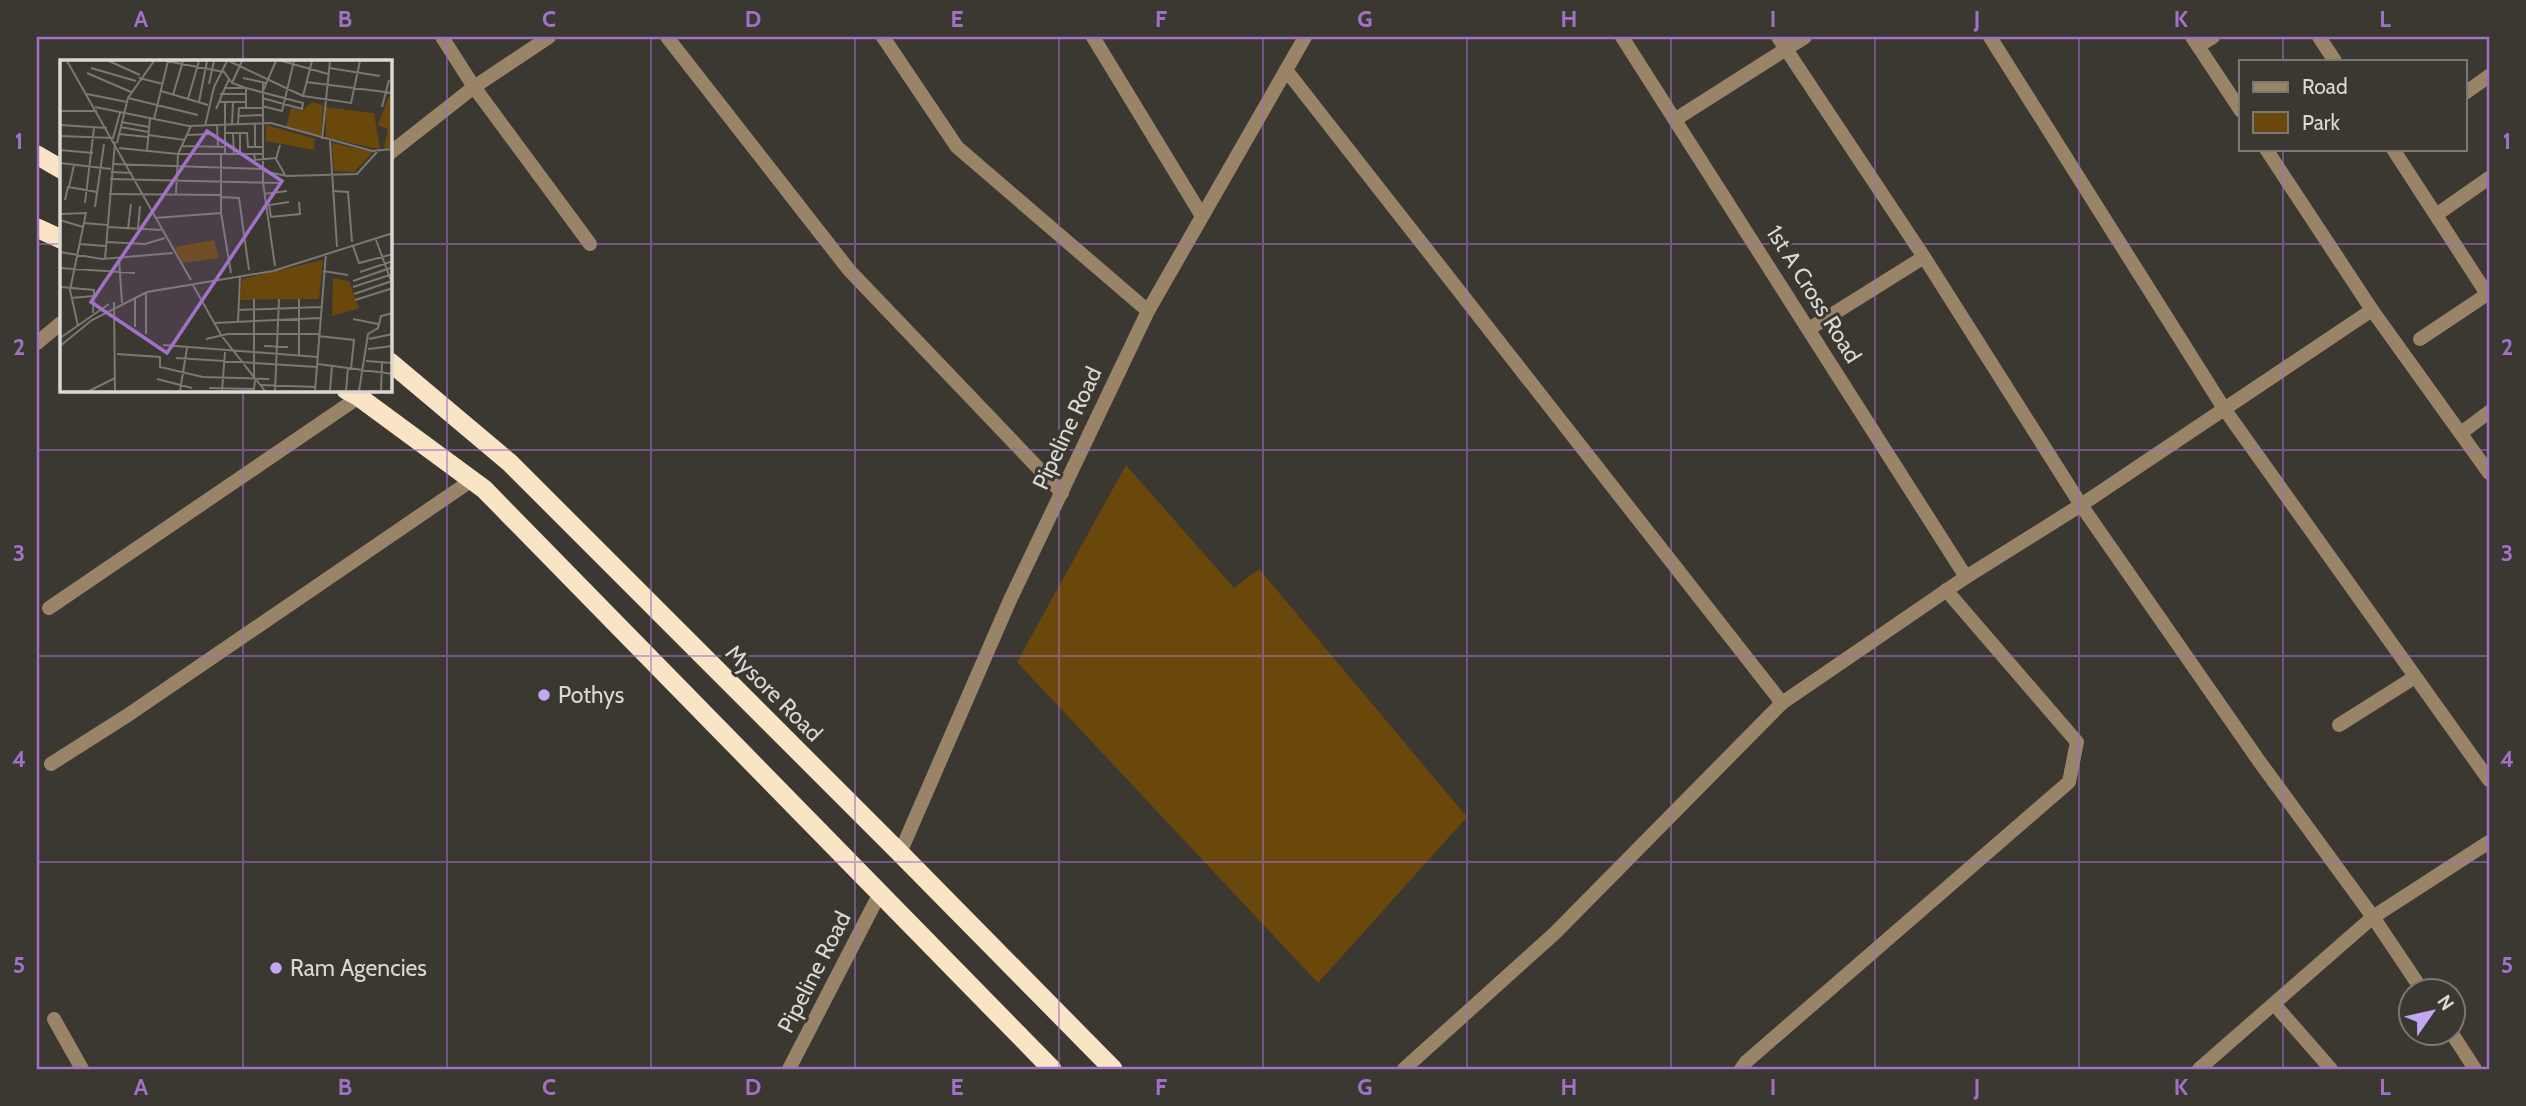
<svg xmlns="http://www.w3.org/2000/svg" width="2526" height="1106" font-family="Cabin,sans-serif">
	<style>
		.green { fill: #6a480b }
		.lines { fill: none; stroke-linecap: round; stroke-linejoin: round }
		.minor { stroke: #998467; stroke-width: 14 }
		.tertiary { stroke: #998467; stroke-width: 14 }
		.trunk { stroke: #fae4c6; stroke-width: 19 }
		.grid { fill: none; stroke: #a171c7; stroke-width: 2; stroke-opacity: 0.55 }
		.poi-dot { fill: #c3a7f2; stroke: #3b3731; stroke-width: 2.5 }
		.labels { text-anchor: middle; dominant-baseline: central; stroke-width: 6; stroke-linejoin: round; paint-order: stroke }
		.street-label { font-size: 23px; fill: #dbd8d4; stroke: #3b3731 }
		.poi-label { font-size: 23px; fill: #dbd8d4; stroke: #3b3731; text-anchor: start }
		.inset-road { fill: none; stroke: #7b7772; stroke-width: 2 }
		.view { fill: #a171c7; fill-opacity: 0.15; stroke: #a171c7; stroke-width: 3.5 }
		.inset-edge { fill: none; stroke: #dbd8d4; stroke-width: 3.5 }
		.neatline { fill: none; stroke: #a171c7; stroke-width: 2.5 }
		.grid-label { font-size: 23px; text-anchor: middle; font-weight: bold; fill: #a171c7 }
	</style>
	<rect width="100%" height="100%" fill="#3b3731"/>
	<path class="green" d="M1126,465L1234,588L1259,569L1467,817L1318,983L1017,662Z"/>
	<g class="lines">
		<g class="minor">
			<path d="M442,37L474,87L590,244"/>
			<path d="M667,37L849,270L1062,493"/>
			<path d="M883,37L957,147L1148,311"/>
			<path d="M1093,37L1202,216"/>
			<path d="M1622,37L1966,577"/>
			<path d="M1778,37L1924,257L2081,505L2259,761L2373,917L2422,990"/>
			<path d="M1990,37L2225,410L2489,780"/>
			<path d="M2192,37L2241,111"/>
			<path d="M2319,37L2335,61"/>
			<path d="M2198,46L2213,37"/>
			<path d="M1286,70L1782,703"/>
			<path d="M2465,93L2489,76"/>
			<path d="M1676,119L1805,37"/>
			<path d="M2266,149L2372,310L2489,473"/>
			<path d="M2393,149L2487,294"/>
			<path d="M390,153L474,87L549,37"/>
			<path d="M2436,215L2489,178"/>
			<path d="M1809,329L1924,257"/>
			<path d="M2420,339L2489,293"/>
			<path d="M2461,433L2489,412"/>
			<path d="M49,608L359,397"/>
			<path d="M2339,725L2415,677"/>
			<path d="M51,764L128,715L472,480"/>
			<path d="M2274,1004L2331,1069"/>
			<path d="M54,1019L82,1069"/>
			<path d="M2451,1032L2475,1069"/>
			<path d="M1404,1069L1555,933L1782,703L1966,577L2081,505L2372,310"/>
			<path d="M1741,1069L1746,1062L2069,782L2077,742L1946,590"/>
			<path d="M2199,1069L2373,917L2489,842"/>
		</g>
		<g class="tertiary">
			<path d="M37,343L61,323"/>
			<path d="M900,853L1010,600L1148,311L1305,37"/>
			<path d="M789,1069L879,895"/>
		</g>
		<g class="trunk">
			<path d="M37,155L61,169"/>
			<path d="M37,228L61,239"/>
			<path d="M390,362L510,463L900,853L1113,1069"/>
			<path d="M346,390L359,397L484,489L1052,1069"/>
		</g>
	</g>
	<path class="grid" d="M243,37V61M447,37V1069M651,37V1069M855,37V1069M1059,37V1069M1263,37V1069M1467,37V1069M1671,37V1069M1875,37V1069M2079,37V1069M2283,37V61M2283,149V1069M37,244H61M390,244H2489M243,390V1069M37,450H2489M37,656H2489M37,862H2489"/>
	<g class="poi-dot">
		<circle cx="544" cy="695" r="7"/>
		<circle cx="276" cy="968" r="7"/>
	</g>
	<g class="labels">
		<g class="street-label">
			<text transform="translate(1814 294) rotate(58)">1st A Cross Road</text>
			<text transform="translate(1067 428) rotate(-65)">Pipeline Road</text>
			<text transform="translate(774 693) rotate(45)">Mysore Road</text>
			<text transform="translate(814 972) rotate(-63)">Pipeline Road</text>
		</g>
		<g class="poi-label">
			<text x="558" y="695">Pothys</text>
			<text x="290" y="968">Ram Agencies</text>
		</g>
	</g>
	<g transform="translate(60 60)">
		<rect width="332" height="332" fill="#3b3731"/>
		<path d="M329,36L332,37V88L324,89L328,69L318,65ZM252,42L263,45L261,77L226,67L231,48L242,51ZM265,47L314,53L320,89L266,78ZM206,65L255,79L254,90L206,81ZM272,83L313,92L294,112L274,111ZM154,180L159,198L123,203L115,187ZM263,200L259,239L180,240L182,219ZM273,218L289,221L299,248L272,256Z" fill="#6a480b"/>
		<path class="inset-road" d="M7,1L131,220M49,1L80,15M106,1L164,12L172,23L186,28L243,43L242,49L202,38M139,1L128,39L148,45M169,1L243,36M222,1L268,14M252,1L243,36L291,43L300,1M31,8L76,21M269,8L320,16M27,13L71,32M79,18L103,24M183,18L206,23M246,22L333,33M172,23L182,1M203,23V123L215,206M149,24L154,1M164,28H186V48M101,31L128,39M203,31L216,1M27,34L67,42M160,34H186M113,35L123,1M68,38L138,55M139,42L147,1M158,42H186M202,46L222,51L234,1M35,47L129,66L211,63L312,91L333,89M322,47L329,20M156,49L169,19M0,51H37M178,56L202,55M94,59L108,1M61,62L89,67M178,64L179,48H202M0,65L47,68M157,65L158,87M172,65L173,42M145,66L154,27L167,1M60,67L89,72M165,73H187L188,87H202M173,73L174,95M180,73V95M59,74L88,77M88,75L125,80M127,75L151,74M0,76L53,78L60,53M262,79L270,1M270,81L277,187M57,83L68,38L94,1M220,85L216,99L225,115M122,86L165,87M195,87V64M59,88L118,94H202M0,90L33,93M87,90L90,59M165,93V42M194,94L195,100L216,98M161,95V153L171,213M0,103L51,109M52,104L202,109M203,111L227,116L297,114L317,92M51,112L72,113M50,119L220,123M9,127L14,105M272,131L288,132L292,182M49,134L161,135M116,134L118,94L131,66M204,134L227,131M161,137L179,138L189,210M5,140L8,127L37,132M229,142L209,145L211,157L240,154L239,142M25,143L34,68M35,147L44,84M0,154L26,153L10,230L18,266M95,158L161,153M0,160L23,167M24,163L47,165M47,167L101,170M68,169L71,144M78,169L80,146M316,180L333,226M46,182L85,184L105,178M19,184L45,186M293,186L299,203L333,194M0,192L42,199L113,193M45,199L55,82M59,199L62,243M0,208L75,213M263,211L288,215M300,212L333,201M293,221L333,207M133,225L161,275L205,331M0,227L34,230L33,253M293,227L333,214M86,233V274M294,234L332,221M75,237V267M11,238L34,236M194,239V317M295,240L333,228M54,242L55,331M178,250L261,247M293,259L318,264M178,262L180,217M154,263L260,258M258,276L294,280L291,309M0,278L49,244M146,279L168,274H259M309,279L333,274M103,285L258,297M0,286L32,260L87,232L213,211L333,173M204,286L228,287M308,289L333,286M57,294L100,297V307L143,317L209,319M239,297V239M116,298L257,307M306,301L333,303M258,304L333,314M97,319L132,328M201,325L256,327M149,328L194,329L195,320M29,331L55,318M120,331L127,288M162,331L165,292M215,331L219,239M255,331L266,193M270,331L272,305M286,331L288,308M299,331L308,274L318,268L321,256L333,253M321,331L322,302"/>
		<path class="view" d="M147,71L222,121L107,293L31,242Z"/>
		<rect width="332" height="332" class="inset-edge"/>
	</g>
	<rect width="2526" height="1106" fill="none" stroke="#3b3731" stroke-width="77"/>
	<rect x="2239" y="60" width="228" height="91" fill="#3b3731" stroke="#7b7772" stroke-width="2"/>
	<rect x="2253" y="82" width="35" height="10" fill="#998467" stroke="#7b7772" stroke-width="2"/>
	<text x="2302" y="94" font-size="21" fill="#dbd8d4">Road</text>
	<rect x="2253" y="112" width="35" height="21" fill="#6a480b" stroke="#7b7772" stroke-width="2"/>
	<text x="2302" y="130" font-size="21" fill="#dbd8d4">Park</text>
	<g transform="translate(2432 1012) rotate(56)"><circle r="33" fill="#3b3731" stroke="#7b7772" stroke-width="2"/>
	<path d="M0-5L12 26L0 18L-12 26Z" fill="#c3a7f2"/>
	<text y="-10" font-size="19" font-weight="bold" text-anchor="middle" fill="#dbd8d4">N</text>
	</g>
	<rect x="38" y="38" width="2450" height="1030" class="neatline"/>
	<g class="grid-label">
		<text x="141" y="27">A</text>
		<text x="345" y="27">B</text>
		<text x="549" y="27">C</text>
		<text x="753" y="27">D</text>
		<text x="957" y="27">E</text>
		<text x="1161" y="27">F</text>
		<text x="1365" y="27">G</text>
		<text x="1569" y="27">H</text>
		<text x="1773" y="27">I</text>
		<text x="1977" y="27">J</text>
		<text x="2181" y="27">K</text>
		<text x="2385" y="27">L</text>
		<text x="19" y="149">1</text>
		<text x="2507" y="149">1</text>
		<text x="19" y="355">2</text>
		<text x="2507" y="355">2</text>
		<text x="19" y="561">3</text>
		<text x="2507" y="561">3</text>
		<text x="19" y="767">4</text>
		<text x="2507" y="767">4</text>
		<text x="19" y="973">5</text>
		<text x="2507" y="973">5</text>
		<text x="141" y="1095">A</text>
		<text x="345" y="1095">B</text>
		<text x="549" y="1095">C</text>
		<text x="753" y="1095">D</text>
		<text x="957" y="1095">E</text>
		<text x="1161" y="1095">F</text>
		<text x="1365" y="1095">G</text>
		<text x="1569" y="1095">H</text>
		<text x="1773" y="1095">I</text>
		<text x="1977" y="1095">J</text>
		<text x="2181" y="1095">K</text>
		<text x="2385" y="1095">L</text>
	</g>
</svg>
